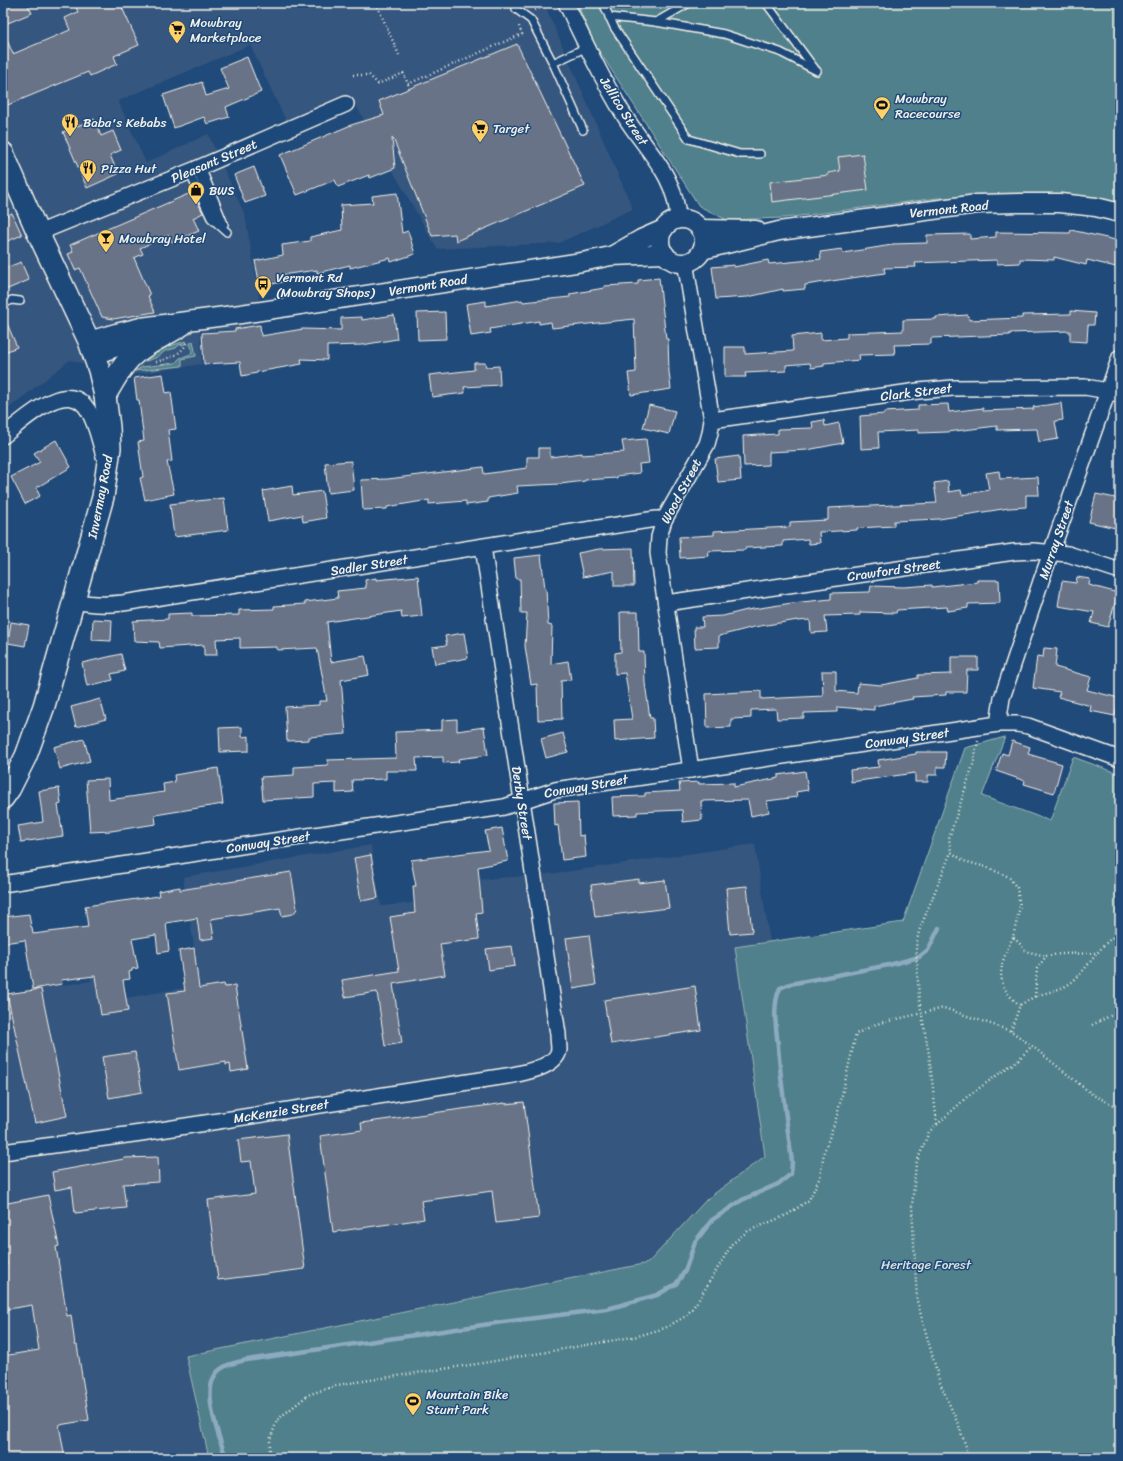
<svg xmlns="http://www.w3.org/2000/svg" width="1123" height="1461" font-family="Sriracha,sans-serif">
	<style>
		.built { fill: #35567e }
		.green { fill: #50808b; stroke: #a2b8ba }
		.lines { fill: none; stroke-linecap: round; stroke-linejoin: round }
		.stream { stroke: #8daac0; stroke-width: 4.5 }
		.building { fill: #687388; stroke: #f4f1e8 }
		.service-casing { stroke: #f4f1e8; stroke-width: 10 }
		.minor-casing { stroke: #f4f1e8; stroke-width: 18 }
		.tertiary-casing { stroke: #f4f1e8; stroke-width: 21 }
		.secondary-casing { stroke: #f4f1e8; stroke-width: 24 }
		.path { stroke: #f4f1e8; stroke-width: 2.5; stroke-dasharray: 1 3; stroke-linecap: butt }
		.service { stroke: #1f4a7a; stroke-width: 7 }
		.minor { stroke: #1f4a7a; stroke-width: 15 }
		.tertiary { stroke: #1f4a7a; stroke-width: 18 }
		.secondary { stroke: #1f4a7a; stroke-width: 21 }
		.labels { text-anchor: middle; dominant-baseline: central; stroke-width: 3; stroke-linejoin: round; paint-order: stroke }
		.poi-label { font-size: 13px; fill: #f4f1e8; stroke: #1f4a7a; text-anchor: start }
		.street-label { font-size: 13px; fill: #f4f1e8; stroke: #1f4a7a }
		.park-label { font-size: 13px; fill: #dbe0da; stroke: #1f4a7a }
	</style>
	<rect width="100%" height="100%" fill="#1f4a7a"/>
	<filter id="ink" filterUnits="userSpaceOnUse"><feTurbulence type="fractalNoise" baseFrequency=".025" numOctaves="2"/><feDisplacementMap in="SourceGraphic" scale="8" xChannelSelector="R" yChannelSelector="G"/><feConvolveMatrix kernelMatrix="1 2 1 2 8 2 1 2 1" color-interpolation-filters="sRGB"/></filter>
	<g filter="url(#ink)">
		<g class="built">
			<path d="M3,3H544L633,209L559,243L437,249L350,95L287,123L250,45L118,101L146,163L208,134L245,215L259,296L258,328L200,331L202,364L126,376L70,360L3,413Z"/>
			<path d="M755,844L770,942L735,947L765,1156L707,1199L648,1263L186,1356L209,1458H3V994L91,981L90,976L122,972L126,998L200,985L183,877L371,845L381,906L444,900L441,883L557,873Z"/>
		</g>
		<g class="green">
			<path d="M577,3H1120V210L1077,201L938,198L784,218L727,220L699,206L594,43Z"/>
			<path d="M186,341L185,344L179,345L176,348L165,351L158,357L146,361L144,360L167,347Z"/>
			<path d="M193,341L196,356L182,359V366L135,371L142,367L175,363L180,358L191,354L192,351L190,343Z"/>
			<path d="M1005,737L982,796L1050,821L1073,757L1120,774V1458H209L186,1356L648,1263L707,1199L765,1156L735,947L903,922L965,748Z"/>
		</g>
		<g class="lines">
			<path class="stream" d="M226,1458C219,1436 196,1381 224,1367C234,1361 248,1360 260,1358L503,1322L607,1309L657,1295L676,1284L685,1271L695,1242L712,1220L742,1200L778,1184L791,1174L792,1162C787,1123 781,1085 778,1046C776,1027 772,1006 780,988L790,984L889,965L919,957L928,950L939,928"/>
		</g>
		<g class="building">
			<path d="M3,3H27L32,13L3,25Z"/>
			<path d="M74,3H120L139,45L114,56L117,64L90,76L88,72L3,107V31L13,54L70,30L65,18L78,12Z"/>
			<path d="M517,44L585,186L456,241L455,234L432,236L393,138H392L395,168L370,178L369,175L338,187L335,180L297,195L280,155L351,125L384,115L379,101Z"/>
			<path d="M247,57L261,92L226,107L229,117L207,124L204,117L174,128L163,95L202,82L206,96L229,89L220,68Z"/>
			<path d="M94,119L101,136L113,131L121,150L110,155L118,174L87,188L63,132Z"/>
			<path d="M863,154L868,190L772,202L770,182L829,175L828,173L840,171L838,157Z"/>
			<path d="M254,167L265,196L245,203L234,175Z"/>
			<path d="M193,192L203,213L193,218L199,231L172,242L169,235L140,248L143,254L134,258L150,295L148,296L155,312L113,319L102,317L80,268L75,270L68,254L73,252L70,245Z"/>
			<path d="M397,193L402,233L408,231L415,254L391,262L390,258L350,268V265L317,273V270L281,275L283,282L260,286L255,261L283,255L282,245L310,241V237L342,230L341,205L373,203L372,196Z"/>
			<path d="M12,213L22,235L3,243V217Z"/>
			<path d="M1071,230L1120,241V268L1087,260L1086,265L1054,257V260L1020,259V263L997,264V260L915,263L916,267L884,268L885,273L805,285V289L783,291V289L748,297L716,299L712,267L734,265V267L768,260L769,264L821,259L820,252L842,249L843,253L892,245V244L927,243V235L970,234V239L996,237V232L1070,233Z"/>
			<path d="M21,262L29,280L3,291V269Z"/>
			<path d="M659,278L666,339H668L669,372L671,389L631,395L628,373L636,372L634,319L552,328L551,322L539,324V321L490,329L491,333L471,336L466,304L486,301V306L522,300L523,302L570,297V294L604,288V286L638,284V280Z"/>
			<path d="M1071,311L1095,313L1094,325H1088L1087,342L1070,341V331L1010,333V335L931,338V344L894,345L895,354L859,355L860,360L824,363V366L811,368L810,363L786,365V371L745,373L746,377H725V347H745V354L793,351L792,336L821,333V340L847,338V333L903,331V320L936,319V317L968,315L969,320L1022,318V315L1071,314Z"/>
			<path d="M445,312L446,339L418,340L417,313Z"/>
			<path d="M3,314L17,347L3,353Z"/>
			<path d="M394,315L397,339L362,345L327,346V360L301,359L302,364L257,372V373L242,376L240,362L204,364L202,333L235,331V329L260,325L261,336L303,329L341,330V318L362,317V320Z"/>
			<path d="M474,363H485L486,367L499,366L500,385L464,387L465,393L432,397L429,375L474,370Z"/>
			<path d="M163,374L166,393L171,392L176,429L168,430L172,461L167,462L174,494L145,500L140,478L143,477L138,442L144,441L139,400H137L134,378Z"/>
			<path d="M1061,403L1063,420L1055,421L1058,439L1039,442L1037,429L997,430V426L947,432L919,433V430L878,432L879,448L861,449L860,416L884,414V412L918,410V405L948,404L949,412L983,408V411L1034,409L1033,407Z"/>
			<path d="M649,405L675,411L669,434L643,428Z"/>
			<path d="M824,420L825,426L839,423L843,443L807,450L769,452V465L744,466L743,436L778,434V429L813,428L812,422Z"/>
			<path d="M646,439L649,463L639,464L640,473L617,476V478L585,480V481L560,484L517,486L518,493L488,498V502L466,505V501L429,504V500L387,507V509L363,510L361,480L388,479L483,467L484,474L527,468V457H539V448H550V457L582,453V455L624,452L622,441Z"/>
			<path d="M56,440L71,467L36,488L40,496L25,504L11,477L40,462L34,453Z"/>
			<path d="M739,456L741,480L718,482L715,459Z"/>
			<path d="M351,461L354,490L328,493L325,463Z"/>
			<path d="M999,471L1000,479L1038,477L1039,495H1026V507L1009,508L939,519L894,521V526L857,528V530L819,532L820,543L809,544L808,539L783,541V546L745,548V550L708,551L709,556L680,558L679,537L714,535V531L790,527V522L828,520V508L937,503L934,483L948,481L949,492L961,490L962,495L989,490L986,473Z"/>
			<path d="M292,486L293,495L322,491L326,518L303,522L302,515L268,521L263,491Z"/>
			<path d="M1096,494L1120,499V529L1089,522Z"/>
			<path d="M224,498L228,530L174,537L170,504Z"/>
			<path d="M633,548L634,586H614V571L583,577L578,553L599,549Z"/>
			<path d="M541,555L545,589H546L548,625L552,626L551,664L568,661L571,680L561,681L562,719L538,720L537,684L531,685L525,646L527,613H521L520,579H516L514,558Z"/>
			<path d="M418,576L422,616L402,618L401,611L327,622L331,662L365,656L369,675L341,680L346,734L309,737V740L287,741L285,707L319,705V701H327L317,648L277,650V647L240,648V638L216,639L217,655H204V645L160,648L159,642L134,641L133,621L168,619V614L192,613V616L239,615V610L274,609V606L305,604V602L338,598L337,591L366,588L365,580L376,578V580Z"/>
			<path d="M1077,577L1090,579L1089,585L1118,593L1108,627L1091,623L1094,612L1058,606L1062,581L1076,583Z"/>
			<path d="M977,580H999L1000,603L968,604V608L948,611L947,607L897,610L896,613L860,612V615L825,616L827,632L811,633L810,620L798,621V620L754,627L719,636V647L695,648L694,627H703L702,617L723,616L747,610L792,603L831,599V593L870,592L871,586L904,587L932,585V587L977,582Z"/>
			<path d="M620,612H638L639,652H644L645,683L650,718H653L654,738L615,741L614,720L632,719L625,673L615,674V653L621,652Z"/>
			<path d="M93,619L112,620L111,641L92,640Z"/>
			<path d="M11,622L29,625L25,646L8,643Z"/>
			<path d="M464,633L468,658L435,664L432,647L447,645L445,636Z"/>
			<path d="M1044,648L1057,649L1055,667L1091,677L1087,690L1119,698L1115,716L1090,711L1091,706L1058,697L1060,692L1033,688L1037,656L1043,657Z"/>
			<path d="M121,654L125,671L111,674L113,680L87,686L82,663Z"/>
			<path d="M951,657H978V670H967L966,692H946V695L912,697L913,699L874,706V710L837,707V712L804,713V718L777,719L776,709L751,710V718L731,719V727L707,728L706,694L761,691V699L823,696L822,671H836V691L857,693L858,683L881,685L918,678V675L951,674Z"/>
			<path d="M100,699L106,719L76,727L71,707Z"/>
			<path d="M457,719V731L484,727L488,755L458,759L459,762L443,763V757L416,758L417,771H386V779L352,780L353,792L336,793V783L314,784V797L263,800L261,777L294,775V767L328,765L327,760L396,758L395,732L442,730V720Z"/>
			<path d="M242,727V737L249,736V751L220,752L219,728Z"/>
			<path d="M563,733L568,752L546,758L541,739Z"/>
			<path d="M84,739L90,761L60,769L54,747Z"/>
			<path d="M1012,741L1030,747L1028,754L1062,764L1054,793L1024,784L1025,781L996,771L1002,753L1008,755Z"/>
			<path d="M916,752H946L945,767H937V775H928V782H915V773L851,782L850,770L879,767L878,760L916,754Z"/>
			<path d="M218,768L223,804L155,815L156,824L111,831L90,832L86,780L108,779L109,800L164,792L163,784L175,782L174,775Z"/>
			<path d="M805,771L808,790L796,792L797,797L767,801L769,812L751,816L748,800L701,801L702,820L683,822L682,810L637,812V815L613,816L612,797L645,796V793L680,791L679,783L699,782V784L734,783V787L778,778V775Z"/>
			<path d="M59,788L61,804L58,805L63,836L21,842L18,826L43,822L39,791Z"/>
			<path d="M578,802L579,836L584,835L586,857L562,860L558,825L555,826L554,803Z"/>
			<path d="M502,828L508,861L478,867L482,912L476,913L479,939L440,944L445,975L393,984L402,1043L385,1046L377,992L345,997L342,980L399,971L390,917L415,913L413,886H416L411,860L489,850L485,831Z"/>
			<path d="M371,855L378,898L361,901L354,858Z"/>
			<path d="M291,872L297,909L293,914L282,916L280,908L211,919L214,938L200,940L197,918L166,923L169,951L158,953L156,935L132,939L138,968L132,969V971L129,972L130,979L123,980L128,1011L101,1015L95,976L61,980L62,984L33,989L25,940L3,943V917L29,914L31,927H32L33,934L88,927L85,906L159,896L158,891L180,887V890Z"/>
			<path d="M639,879V883L665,880L669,908L595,917L591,885Z"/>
			<path d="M747,886L752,932L730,934L726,888Z"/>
			<path d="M589,935L596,985L573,989L566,938Z"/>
			<path d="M512,946L515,966L489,970L486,949Z"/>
			<path d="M194,948L199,988L224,984L225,987L235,986L248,1069L231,1072L230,1064L226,1065V1062L179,1070L167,993L185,991L179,951Z"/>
			<path d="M695,986L701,1030L611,1044L604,1000Z"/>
			<path d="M41,989L67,1116L35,1123L7,994Z"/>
			<path d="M135,1052L142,1092L109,1098L102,1057Z"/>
			<path d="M524,1102L539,1218L496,1223L492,1191L421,1201L424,1219L333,1232L320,1136L362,1130L361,1123L505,1103V1104Z"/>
			<path d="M287,1134L305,1269L218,1280L208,1200L255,1194L251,1161L241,1162L238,1140Z"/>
			<path d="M158,1157L159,1182L123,1184L126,1208L75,1213L72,1187L55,1190L52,1172L124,1159V1158Z"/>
			<path d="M48,1195L59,1246L56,1247L67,1316L71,1315L75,1345H77L89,1420L59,1425L65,1458H3V1356L39,1350L32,1305L3,1310V1266L7,1265L3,1245V1204Z"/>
		</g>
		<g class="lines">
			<g class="service-casing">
				<g id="service">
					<path d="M603,3L614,27L689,139L740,154H760"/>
					<path d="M766,3L815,69"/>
					<path d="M516,9L531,20L553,63L587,47"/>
					<path d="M609,17L656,22L724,34L780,52L817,71"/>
					<path d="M656,22L689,3"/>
					<path d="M553,63L583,130"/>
					<path d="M201,167L224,224"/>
					<path d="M196,169L216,217L221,223"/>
					<path d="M189,172L211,218L227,232"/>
					<path d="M3,304L12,300L20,301"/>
				</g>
			</g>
			<g class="minor-casing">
				<g id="minor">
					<path d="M566,3C584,41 602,79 624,115C646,151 676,174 678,219"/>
					<path d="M38,233L196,169L346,104"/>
					<path d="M685,262L712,420L710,433L707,444L664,520L659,537L658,553L691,770"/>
					<path d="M712,420L918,391L953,388L1085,387L1108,391L1120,395"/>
					<path d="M3,436C23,421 67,376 88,410C97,424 100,444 105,459"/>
					<path d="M75,601C91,605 106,605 123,603L649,520L657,519L664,520"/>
					<path d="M666,603L1014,552L1033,551L1068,554L1120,571"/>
					<path d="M998,724L1002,698L1041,581L1120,357"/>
					<path d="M3,884L247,845L504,807L555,790L998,724H1017L1028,726L1120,759"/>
					<path d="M3,1152L141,1133L513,1075C526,1072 556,1067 559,1050C559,1045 558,1039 558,1034L483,547"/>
				</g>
			</g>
			<g class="tertiary-casing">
				<g id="tertiary">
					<circle cx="682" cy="241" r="22"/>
					<path d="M700,229L756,230"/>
					<path d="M702,250L779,231L977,204L1018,203H1060L1096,207L1120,213"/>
					<path d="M613,255L641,239L664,229"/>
					<path d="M89,341L116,333L141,327L241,314L582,262L611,256L665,254"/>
					<path d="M94,355L154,334"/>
				</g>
			</g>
			<g class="secondary-casing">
				<g id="secondary">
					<path d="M3,153L38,233L89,341L99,370L105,396L109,427L110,448L103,497L44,706L26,756L10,788L3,798"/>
					<path d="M105,396C113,382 120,368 131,357C146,343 167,335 183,324"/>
				</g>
			</g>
			<g class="path">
				<path d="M376,3L399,55"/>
				<path d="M535,10L552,3"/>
				<path d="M403,73L408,84L522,34L518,24"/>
				<path d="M353,75H369L378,84L406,72"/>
				<path d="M156,362C168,358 182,355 187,342"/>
				<path d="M978,741L973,765L949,838L951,852L964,861L986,867L1009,877L1017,888L1020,906L1013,937L1021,945L1025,951L1046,956"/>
				<path d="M1013,937C1000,964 992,984 1020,1005"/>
				<path d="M1035,997L1037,969L1046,956L1060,954L1097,953"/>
				<path d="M1092,1025L1120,1011"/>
				<path d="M1011,1031L1020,1005C1025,1002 1030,999 1036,996C1047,992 1063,990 1073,981C1090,966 1100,944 1120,932"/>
				<path d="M937,1124L929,1054L919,999L916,947L919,931L951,852"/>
				<path d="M270,1458V1440L277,1420L308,1395L337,1385L483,1363L638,1336L665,1328L686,1316L698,1301L732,1244L748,1231L787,1215L809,1200L820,1177L824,1152L837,1116L856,1034L876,1024L944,1008L1011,1031L1032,1046L1093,1095L1120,1108"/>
				<path d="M967,1458V1450L959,1426L940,1383L917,1301L912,1206L916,1164L929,1132L967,1097L1018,1060L1032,1046"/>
			</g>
			<use href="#service" class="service"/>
			<use href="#minor" class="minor"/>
			<use href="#tertiary" class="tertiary"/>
			<use href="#secondary" class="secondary"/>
		</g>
	</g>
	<defs>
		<g id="supermarket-pin" transform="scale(0.9)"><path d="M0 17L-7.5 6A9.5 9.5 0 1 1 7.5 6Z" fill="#ffd166" stroke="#1f4a7a"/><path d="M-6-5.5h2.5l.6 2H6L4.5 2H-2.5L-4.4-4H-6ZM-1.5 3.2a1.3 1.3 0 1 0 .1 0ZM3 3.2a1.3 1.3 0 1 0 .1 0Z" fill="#111"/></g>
		<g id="stadium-pin" transform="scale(0.9)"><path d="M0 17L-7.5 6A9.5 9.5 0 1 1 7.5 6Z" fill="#ffd166" stroke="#1f4a7a"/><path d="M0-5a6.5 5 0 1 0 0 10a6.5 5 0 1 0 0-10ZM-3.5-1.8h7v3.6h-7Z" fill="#111"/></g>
		<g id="restaurant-pin" transform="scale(0.9)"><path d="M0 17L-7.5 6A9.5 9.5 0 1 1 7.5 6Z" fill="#ffd166" stroke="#1f4a7a"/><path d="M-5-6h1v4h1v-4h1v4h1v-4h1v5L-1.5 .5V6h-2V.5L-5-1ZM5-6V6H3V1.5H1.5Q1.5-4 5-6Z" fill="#111"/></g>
		<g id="shop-pin" transform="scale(0.9)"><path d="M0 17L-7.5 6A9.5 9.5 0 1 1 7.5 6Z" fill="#ffd166" stroke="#1f4a7a"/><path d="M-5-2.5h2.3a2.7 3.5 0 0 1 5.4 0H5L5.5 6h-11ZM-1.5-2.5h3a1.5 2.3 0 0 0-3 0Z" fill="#111"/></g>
		<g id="bar-pin" transform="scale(0.9)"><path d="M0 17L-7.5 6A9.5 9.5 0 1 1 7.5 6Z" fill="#ffd166" stroke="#1f4a7a"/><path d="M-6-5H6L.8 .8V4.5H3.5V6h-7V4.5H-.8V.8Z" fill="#111"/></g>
		<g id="bus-pin" transform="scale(0.9)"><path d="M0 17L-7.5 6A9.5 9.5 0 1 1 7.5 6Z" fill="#ffd166" stroke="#1f4a7a"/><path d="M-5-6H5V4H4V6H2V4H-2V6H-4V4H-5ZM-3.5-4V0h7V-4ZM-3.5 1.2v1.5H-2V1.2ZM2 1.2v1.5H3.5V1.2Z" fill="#111"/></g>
	</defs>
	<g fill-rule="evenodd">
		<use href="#supermarket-pin" x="177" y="29"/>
		<use href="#stadium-pin" x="882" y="105"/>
		<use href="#restaurant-pin" x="70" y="122"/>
		<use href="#supermarket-pin" x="480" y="128"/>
		<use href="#restaurant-pin" x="88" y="168"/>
		<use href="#shop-pin" x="196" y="190"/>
		<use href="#bar-pin" x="106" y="238"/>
		<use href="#bus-pin" x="263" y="284"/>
		<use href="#stadium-pin" x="413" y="1401"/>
	</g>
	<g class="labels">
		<g class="poi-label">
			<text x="190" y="22">Mowbray<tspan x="190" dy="15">Marketplace</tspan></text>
			<text x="895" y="98">Mowbray<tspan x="895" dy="15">Racecourse</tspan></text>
			<text x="83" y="122">Baba's Kebabs</text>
			<text x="493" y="128">Target</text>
			<text x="101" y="168">Pizza Hut</text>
			<text x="209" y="190">BWS</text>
			<text x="119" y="238">Mowbray Hotel</text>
			<text x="276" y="277">Vermont Rd<tspan x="276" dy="15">(Mowbray Shops)</tspan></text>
			<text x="426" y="1394">Mountain Bike<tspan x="426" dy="15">Stunt Park</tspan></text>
		</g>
		<g class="street-label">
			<text transform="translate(624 111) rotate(58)">Jellico Street</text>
			<text transform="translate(214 161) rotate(-23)">Pleasant Street</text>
			<text transform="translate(949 209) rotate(-6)">Vermont Road</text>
			<text transform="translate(428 285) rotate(-9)">Vermont Road</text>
			<text transform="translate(916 392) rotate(-7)">Clark Street</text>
			<text transform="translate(681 491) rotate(-62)">Wood Street</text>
			<text transform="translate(100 497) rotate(-79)">Invermay Road</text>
			<text transform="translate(1056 540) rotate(-71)">Murray Street</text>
			<text transform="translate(369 565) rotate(-9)">Sadler Street</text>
			<text transform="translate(894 570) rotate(-8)">Crawford Street</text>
			<text transform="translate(907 738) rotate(-8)">Conway Street</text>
			<text transform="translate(586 786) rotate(-10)">Conway Street</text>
			<text transform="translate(522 803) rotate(81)">Derby Street</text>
			<text transform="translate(268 842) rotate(-9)">Conway Street</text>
			<text transform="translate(281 1111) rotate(-9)">McKenzie Street</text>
		</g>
		<g class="park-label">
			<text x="926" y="1264">Heritage Forest</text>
		</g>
	</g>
	<rect width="1123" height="1461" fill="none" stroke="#1f4a7a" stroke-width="16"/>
	<rect x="8" y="8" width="1107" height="1445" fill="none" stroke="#f4f1e8" stroke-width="1.5" filter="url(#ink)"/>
</svg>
